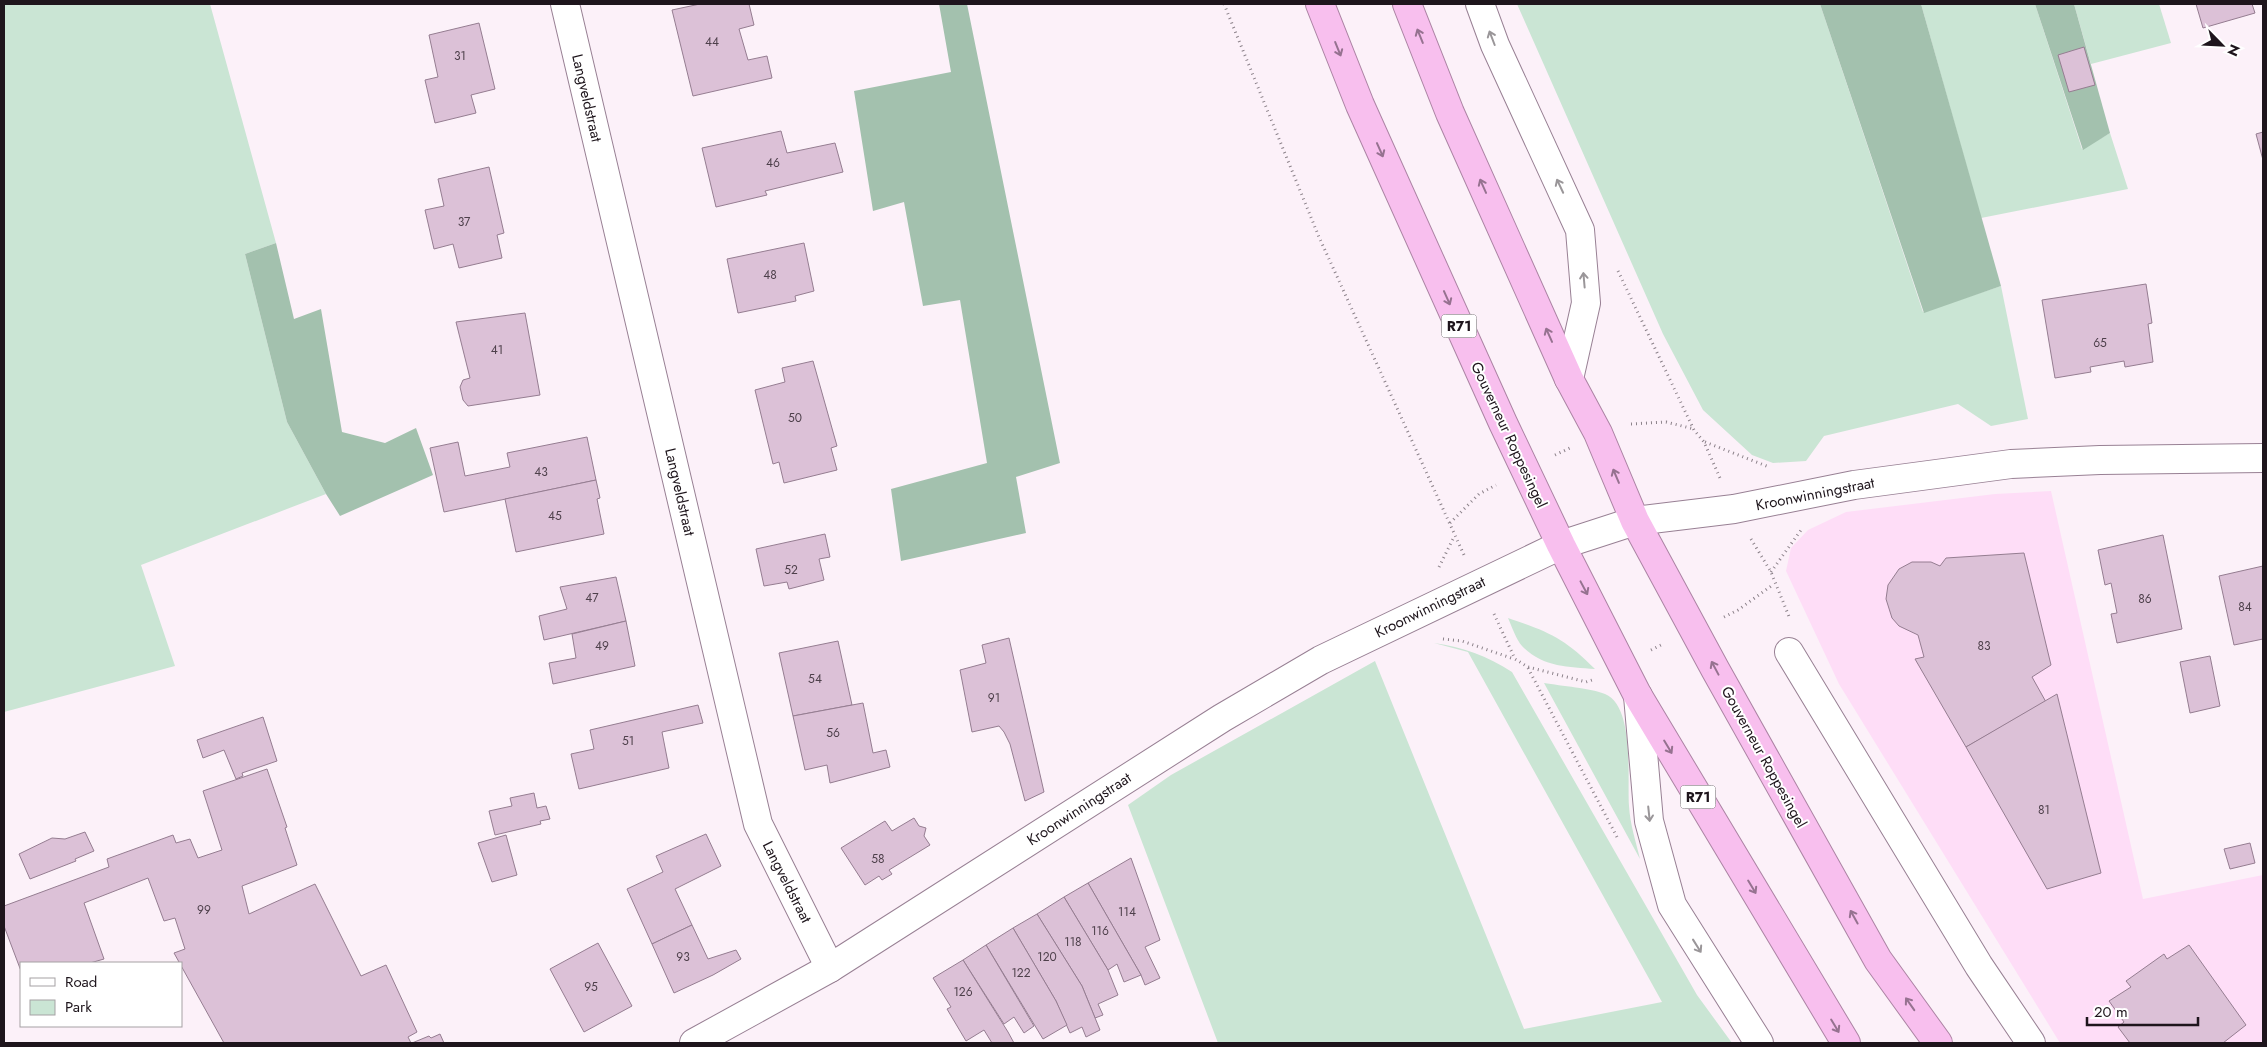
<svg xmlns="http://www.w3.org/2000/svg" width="2267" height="1047" font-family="Jost,sans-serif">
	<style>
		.built { fill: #feddf7 }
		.green { fill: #cae5d4 }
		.forest { fill: #a3c1ae }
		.building { fill: #dcc1d7; stroke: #957d91 }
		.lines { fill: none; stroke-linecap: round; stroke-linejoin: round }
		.minor-casing { stroke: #988094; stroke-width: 30 }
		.highway-casing { stroke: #ac84a4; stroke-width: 30 }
		.path { stroke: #8c828a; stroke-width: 3; stroke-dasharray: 1 4; stroke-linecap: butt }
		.minor { stroke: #fff; stroke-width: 28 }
		.highway { stroke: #f8bfee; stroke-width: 28 }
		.oneway { stroke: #967290 }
		.oneway2 { stroke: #9a9699 }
		.labels { text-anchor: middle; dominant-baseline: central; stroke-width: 4; stroke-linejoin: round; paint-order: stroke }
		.number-label { font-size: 12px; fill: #4e404b }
		.shield { fill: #fff; stroke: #625b60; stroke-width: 1 }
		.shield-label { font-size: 14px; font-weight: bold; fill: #1e151c }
		.street-label { font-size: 15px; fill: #1e151c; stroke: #fff }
	</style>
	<rect width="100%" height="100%" fill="#fcf1f9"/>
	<path class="built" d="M2051,491L2143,899L2263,875V1043H2060L1839,684L1786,571L1791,548L1808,530L1846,512L1995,494Z"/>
	<g class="green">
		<path d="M4,4H210L276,243L245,254L287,422L326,494L141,565L175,666L4,712Z"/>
		<path d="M1517,4H1820L1923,312L2001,286L2028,419L1991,426L1958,404L1824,436L1806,461L1773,463L1752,455L1703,410L1663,334Z"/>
		<path d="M1921,4H2035L2082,149L2110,133L2128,189L1981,218Z"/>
		<path d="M2074,4H2159L2171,43L2091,64Z"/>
		<path d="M1508,618C1549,632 1564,638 1595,669C1568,667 1542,667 1522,646C1516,639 1512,627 1508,618Z"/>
		<path d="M1434,643C1463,647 1487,656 1512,672L1697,995L1732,1043H1218L1128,805L1171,775L1375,661L1524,1029L1662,1002L1468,652Z"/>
		<path d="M1544,683C1561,686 1591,688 1605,694C1635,706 1627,780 1629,806C1630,824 1636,842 1640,859Z"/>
	</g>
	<g class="forest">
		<path d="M939,4H967L1060,463L1016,477L1026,533L901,561L891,489L987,463L960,300L923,306L904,202L873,211L854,91L951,72Z"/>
		<path d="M1820,4H1921L2001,286L1924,313Z"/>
		<path d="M2035,4H2074L2110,133L2083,150Z"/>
		<path d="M276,243L294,319L321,309L342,432L385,443L416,428L433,475L340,516L326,494L287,422L245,254Z"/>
	</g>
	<g class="building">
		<path d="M700,4H749L754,25L739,29L748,60L767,56L772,78L693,96L672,10Z"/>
		<path d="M2196,4H2252L2255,13L2203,28Z"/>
		<path d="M479,23L495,89L471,95L476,113L435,123L425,80L438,77L429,35Z"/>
		<path d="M2084,47L2095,85L2069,92L2058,55Z"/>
		<path d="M781,131L787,153L835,143L843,172L765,191L767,195L716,207L702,148Z"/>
		<path d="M2263,132V160L2256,134Z"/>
		<path d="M489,167L504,233L497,235L502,258L459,268L453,244L434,249L425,210L444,206L438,179Z"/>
		<path d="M804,243L814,291L795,296L796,301L738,313L727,259Z"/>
		<path d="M2146,284L2152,323L2148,324L2153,362L2125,367L2124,361L2090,367L2091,372L2055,378L2042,300Z"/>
		<path d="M525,313L540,395L468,406L463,400L460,387L463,380L470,378L456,322Z"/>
		<path d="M813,361L837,446L831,448L837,470L784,483L779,462L773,464L755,390L785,382L782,368Z"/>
		<path d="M587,437L596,480L444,512L430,448L458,442L465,476L510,467L507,453Z"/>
		<path d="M596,480L600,498L597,499L604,534L516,552L505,499Z"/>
		<path d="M825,534L830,557L819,559L824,580L789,589L787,582L764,586L756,549Z"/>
		<path d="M2163,535L2182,629L2117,643L2111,614L2117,613L2111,583L2105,585L2098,550Z"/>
		<path d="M2024,553L2051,665L2032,677L2046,702L1966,747L1915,659L1924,657L1918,635L1899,626L1892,618L1886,599L1888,585L1899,569L1912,562H1931L1940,566L1946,558Z"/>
		<path d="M2263,566V639L2234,645L2219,576Z"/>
		<path d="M616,577L626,621L544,640L539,616L567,609L560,587Z"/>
		<path d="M626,621L635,666L553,684L549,663L576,658L572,634Z"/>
		<path d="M1009,638L1044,792L1025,801L1010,744L1004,732L999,726L972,732L960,670L986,663L982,645Z"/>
		<path d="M838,641L852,705L793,716L779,653Z"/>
		<path d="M2210,656L2220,706L2190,713L2180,662Z"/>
		<path d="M2057,694L2101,873L2047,889L1966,747Z"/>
		<path d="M863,703L873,753L886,750L890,767L830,783L827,765L805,770L793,716Z"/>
		<path d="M698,705L703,723L662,732L669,768L579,789L571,754L594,749L590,730Z"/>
		<path d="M263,717L277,761L242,773L243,776L236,779L224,750L203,758L197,740Z"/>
		<path d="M267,769L287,827L285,828L297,865L242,886L249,914L315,884L361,976L386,965L417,1032L408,1037L411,1043H224L174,953L185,949L175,918L164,921L148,878L84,903L104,959L90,963H21V971L4,926V906L109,867L107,859L173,835L176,843L190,839L198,858L222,850L203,791Z"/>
		<path d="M534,793L537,808L546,806L550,819L540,821L541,824L495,835L489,811L512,806L510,798Z"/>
		<path d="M914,818L919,826L926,828L924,836L930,845L889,870L892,874L882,880L879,876L865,885L841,848L885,821L892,831Z"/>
		<path d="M85,832L94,851L75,859L76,861L30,879L19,854L52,838L65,839Z"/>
		<path d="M706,834L721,866L675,889L692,925L652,944L627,889L663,872L656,856Z"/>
		<path d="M506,835L517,875L492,882L478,843Z"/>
		<path d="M2250,843L2255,863L2230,869L2224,849Z"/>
		<path d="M1131,858L1160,940L1145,947L1160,978L1145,985L1141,975L1088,883Z"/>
		<path d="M1088,883L1141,975L1124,982L1117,964L1108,970L1064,897Z"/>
		<path d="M1064,897L1108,970L1118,995L1098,1004L1103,1015L1095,1018L1082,986L1037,914Z"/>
		<path d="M1037,914L1082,986L1100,1030L1086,1037L1082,1027L1070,1033L1056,1001L1013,928Z"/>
		<path d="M692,925L708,959L736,950L741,959L713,975L674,993L652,944Z"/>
		<path d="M1013,928L1056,1001L1067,1025L1043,1039L986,945Z"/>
		<path d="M598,943L632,1006L584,1032L550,969Z"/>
		<path d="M986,945L1034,1026L1024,1033L1014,1017L1004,1024L963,960Z"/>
		<path d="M2189,945L2246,1025L2223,1043H2130L2118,1027L2124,1022L2109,1001L2131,987L2126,981L2164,954L2167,959Z"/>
		<path d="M963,960L1008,1032L1014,1043H992L984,1030L966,1041L947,1009L951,1007L933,978Z"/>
		<path d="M440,1034L444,1043H412L429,1036L431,1038Z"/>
	</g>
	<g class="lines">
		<g class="minor-casing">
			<g id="minor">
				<path d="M565,4L758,824L830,968"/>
				<path d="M1480,4L1495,45L1580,230L1586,303L1569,379"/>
				<path d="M1789,652L1979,966L2031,1043"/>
				<path d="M1638,696L1649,821L1672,905L1759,1043"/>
				<path d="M694,1043L830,968L1222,718L1321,660L1561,545L1635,521L1734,509L1854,485L2011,464L2100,460L2263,458"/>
			</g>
		</g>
		<g class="highway-casing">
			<g id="highway">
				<path d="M1320,4L1360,105L1503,423L1561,545L1638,696L1846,1043"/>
				<path d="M1407,4L1450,113L1569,379L1598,433L1635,521L1715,669L1878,960L1938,1043"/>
			</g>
		</g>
		<g class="path">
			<path d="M1224,4L1319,237L1464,555"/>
			<path d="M1618,271L1694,430L1704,442L1720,478"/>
			<path d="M1631,424L1666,422L1694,429"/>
			<path d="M1705,442L1769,467"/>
			<path d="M1555,455L1570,448"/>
			<path d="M1450,523L1479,494L1496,485"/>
			<path d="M1751,539L1771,572L1790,619"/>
			<path d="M1439,567L1454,537"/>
			<path d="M1771,572L1801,530"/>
			<path d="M1494,614L1515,659L1528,667L1586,682L1592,680"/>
			<path d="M1724,617L1738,610L1774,584"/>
			<path d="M1443,639L1462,641L1514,659"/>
			<path d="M1651,650L1663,644"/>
			<path d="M1528,668L1617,837"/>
		</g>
		<use href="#minor" class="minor"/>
		<use href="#highway" class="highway"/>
	</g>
	<defs><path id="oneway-shaft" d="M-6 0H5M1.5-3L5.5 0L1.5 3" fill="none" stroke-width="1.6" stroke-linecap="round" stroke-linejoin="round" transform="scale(1.25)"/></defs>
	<g class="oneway">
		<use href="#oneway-shaft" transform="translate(1420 36) rotate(-112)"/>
		<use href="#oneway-shaft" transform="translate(1338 49) rotate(68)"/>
		<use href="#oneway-shaft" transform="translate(1380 150) rotate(66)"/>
		<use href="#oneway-shaft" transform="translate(1483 186) rotate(-114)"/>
		<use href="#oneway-shaft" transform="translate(1447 298) rotate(66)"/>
		<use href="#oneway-shaft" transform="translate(1549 335) rotate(-114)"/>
		<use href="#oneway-shaft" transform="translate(1616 476) rotate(-113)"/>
		<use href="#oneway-shaft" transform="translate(1584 588) rotate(62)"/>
		<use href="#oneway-shaft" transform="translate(1715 668) rotate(-118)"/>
		<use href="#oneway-shaft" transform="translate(1668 747) rotate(59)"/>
		<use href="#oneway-shaft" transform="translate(1752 887) rotate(59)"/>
		<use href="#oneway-shaft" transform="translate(1854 917) rotate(-119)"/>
		<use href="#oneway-shaft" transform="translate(1910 1004) rotate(-125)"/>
		<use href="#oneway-shaft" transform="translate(1835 1026) rotate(59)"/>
	</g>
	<g class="oneway2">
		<use href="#oneway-shaft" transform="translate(1492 38) rotate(-111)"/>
		<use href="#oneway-shaft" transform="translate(1560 186) rotate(-115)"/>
		<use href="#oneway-shaft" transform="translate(1584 280) rotate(-95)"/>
		<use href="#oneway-shaft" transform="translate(1649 814) rotate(84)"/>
		<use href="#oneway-shaft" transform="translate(1697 946) rotate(58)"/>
	</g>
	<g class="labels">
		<g class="number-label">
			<text x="712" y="42">44</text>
			<text x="460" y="56">31</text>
			<text x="773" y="163">46</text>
			<text x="464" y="222">37</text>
			<text x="770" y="275">48</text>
			<text x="2100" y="343">65</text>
			<text x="497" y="350">41</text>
			<text x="795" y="418">50</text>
			<text x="541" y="472">43</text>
			<text x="555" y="516">45</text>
			<text x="791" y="570">52</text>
			<text x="592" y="598">47</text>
			<text x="2145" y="599">86</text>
			<text x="2245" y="607">84</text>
			<text x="602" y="646">49</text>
			<text x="1984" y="646">83</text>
			<text x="815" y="679">54</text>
			<text x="994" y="698">91</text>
			<text x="833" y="733">56</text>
			<text x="628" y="741">51</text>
			<text x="2044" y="810">81</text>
			<text x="878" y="859">58</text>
			<text x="204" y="910">99</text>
			<text x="1127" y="912">114</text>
			<text x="1100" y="931">116</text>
			<text x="1073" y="942">118</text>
			<text x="683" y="957">93</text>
			<text x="1047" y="957">120</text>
			<text x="1021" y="973">122</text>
			<text x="591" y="987">95</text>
			<text x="963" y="992">126</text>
		</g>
		<g class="shield">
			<rect x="1441.5" y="314.5" width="35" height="23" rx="4"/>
			<rect x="1680.5" y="785.5" width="35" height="23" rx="4"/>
		</g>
		<g class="shield-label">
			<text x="1459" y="326">R71</text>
			<text x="1698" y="797">R71</text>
		</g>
		<g class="street-label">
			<text transform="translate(587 98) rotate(77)">Langveldstraat</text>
			<text transform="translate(1509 435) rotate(65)">Gouverneur Roppesingel</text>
			<text transform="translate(680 492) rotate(77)">Langveldstraat</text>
			<text transform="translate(1815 494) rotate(-11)">Kroonwinningstraat</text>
			<text transform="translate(1430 607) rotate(-26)">Kroonwinningstraat</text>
			<text transform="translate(1764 757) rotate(61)">Gouverneur Roppesingel</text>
			<text transform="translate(1079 809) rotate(-33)">Kroonwinningstraat</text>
			<text transform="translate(787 882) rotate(63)">Langveldstraat</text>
		</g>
	</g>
	<rect width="2267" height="1047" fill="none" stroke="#1e151c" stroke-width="10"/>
	<rect x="20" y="962" width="162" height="65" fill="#ffffff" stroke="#a5a1a4"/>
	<rect x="30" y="978" width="25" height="8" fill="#ffffff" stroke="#a5a1a4"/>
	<text x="65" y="987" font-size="15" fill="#1e151c">Road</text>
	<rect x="30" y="1000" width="25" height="15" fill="#cae5d4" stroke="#a5a1a4"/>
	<text x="65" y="1012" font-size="15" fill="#1e151c">Park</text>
	<g transform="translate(2222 45) rotate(114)" stroke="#ffffff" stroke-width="4" paint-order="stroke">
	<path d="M0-4L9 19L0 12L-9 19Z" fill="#1e151c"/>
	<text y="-8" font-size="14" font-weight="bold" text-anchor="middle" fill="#1e151c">N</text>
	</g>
	<path d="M2087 1017v8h111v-8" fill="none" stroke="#1e151c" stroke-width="2.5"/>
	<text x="2094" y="1017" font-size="15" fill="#1e151c" stroke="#ffffff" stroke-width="4" paint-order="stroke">20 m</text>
</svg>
